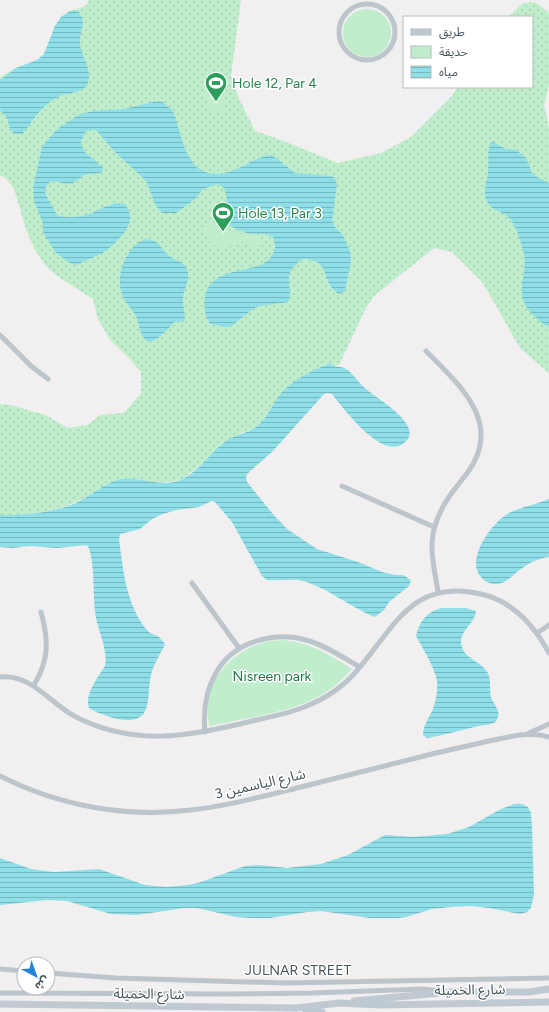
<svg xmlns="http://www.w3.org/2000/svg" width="549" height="1012" font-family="Figtree,'Noto Sans Arabic',sans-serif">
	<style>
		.grass { fill: url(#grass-dots) }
		.park { fill: #c0edcc }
		.water { fill: url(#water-rules) }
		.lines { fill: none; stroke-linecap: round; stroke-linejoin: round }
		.street { stroke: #bbc5cb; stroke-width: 5 }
		.secondary { stroke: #bec9d2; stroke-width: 7 }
		.labels { text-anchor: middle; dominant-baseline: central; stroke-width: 3; stroke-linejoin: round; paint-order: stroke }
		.leisure-label { font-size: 14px; fill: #27864d; stroke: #fff; text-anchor: start }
		.park-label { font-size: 14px; fill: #1b7a41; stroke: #fff }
		.street-label { font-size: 14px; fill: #48545c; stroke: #fff }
	</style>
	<defs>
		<pattern id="grass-dots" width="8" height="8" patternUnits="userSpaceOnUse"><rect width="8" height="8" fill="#c0edcc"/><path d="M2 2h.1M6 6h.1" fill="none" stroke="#a6cdb2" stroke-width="1.8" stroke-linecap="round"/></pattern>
		<pattern id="water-rules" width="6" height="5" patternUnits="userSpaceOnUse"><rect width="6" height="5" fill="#8fdfe8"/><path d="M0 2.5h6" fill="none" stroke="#77b7bf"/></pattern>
	</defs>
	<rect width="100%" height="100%" fill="#f1efef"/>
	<path class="grass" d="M89,0H241L231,76L240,101L255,131L281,140L338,163L381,153L411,137L452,96L458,87H532V17H508L523,3L535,2L549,13V84L544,105L549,127V373L520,348L483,283L452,252L434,248L374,296L365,310L339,365L333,366L330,363L315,370L296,381L283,391L267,415L257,427L241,433L183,479C169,484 156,482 141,480C133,479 124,478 116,480C103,485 91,496 78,501C55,512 26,517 0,515V404L10,405L45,415L68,428L88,425L100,415L124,413L141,393V372L128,357L110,340L98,319L93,299L57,276L46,266L35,250L27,232L14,189L5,177L0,176V77L16,68L37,60L44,54L55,26L61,17L70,11L86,6Z"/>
	<g class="park">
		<circle cx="367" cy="33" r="24"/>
		<path d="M215,91L220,93L224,97V108L221,112L214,115L212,114L204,95L206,92Z"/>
		<path d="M213,222L223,230L234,231L247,236H256L262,240L261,246C253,248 250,247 244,242L224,247L211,245L204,230L207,223Z"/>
		<path d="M283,640C311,643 328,654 352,669C345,676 338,684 329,690C295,713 249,717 209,726C209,720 207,714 208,708C209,698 211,686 216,678C227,661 245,647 265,642C270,640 277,641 283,640Z"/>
	</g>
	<g class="water">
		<path d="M70,11H78C88,23 79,30 80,43C80,54 90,65 89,78C88,95 69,91 58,97C49,101 41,110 35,117C30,123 27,129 22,134H14L10,129L7,118L0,110V80L16,68L37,60L44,54L55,26L61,17Z"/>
		<path d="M157,101L163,102C167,105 171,109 174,113C176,117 177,123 178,127C186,152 192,179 224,173C242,170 255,156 272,155L295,173L331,176L335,178L337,184L332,221L334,226L343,235L350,251L351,261L345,291L339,294C320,284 333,259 302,259C298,262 293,267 290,272C286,281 293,292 288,302L260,306L253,309L233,325L226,327L210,324C205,315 203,307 205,297C212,260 265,279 274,251C276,246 275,241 273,237C265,233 261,234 253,234C244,233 230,227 223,221C225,208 232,190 218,184L203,189L194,200L176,213H162L156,206L146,181L113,150L96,130C90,129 86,130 83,136C75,151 96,159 103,168V171L100,173L86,174L73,183L66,184L54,181L50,182L46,186L45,193L57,215C67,219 82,217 92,213C104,208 112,201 125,204C128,209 131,214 130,219C130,229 113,247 104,252C95,257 85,261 76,265L68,262L55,252L43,232V224L34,200L33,188L42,147L56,130L80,114L94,111L124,109Z"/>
		<path d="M493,142L506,149L516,150L524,156L529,164L531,172L537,177L549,183V327C542,324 537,319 532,314C511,293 530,273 523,250C520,240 516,224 508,217C499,209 488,211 485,195C484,187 487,181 488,174C489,163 487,155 490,143Z"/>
		<path d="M145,239C159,240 158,245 167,254C172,259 180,260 185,266C194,277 182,289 183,301C183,307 185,313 185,319L183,322L176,321C170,326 159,340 152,341C140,343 140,326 137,318C133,310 125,303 122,294C115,275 126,247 145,239Z"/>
		<path d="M330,363C335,368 339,366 344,368C352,371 359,384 366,389C377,399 426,426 404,443C382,461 344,409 332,394L327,393L324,394L273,451L247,474L246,478L247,482L272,513L287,529L317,549L358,562L382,572L395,575H403L411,580L409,586L389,602L384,610L375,617C351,608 323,584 298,580C288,579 277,581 267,580L262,576L232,522L215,502L212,501L199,507L176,510L163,514L152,519L140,529L120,534L119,539C123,569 126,604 146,629C150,634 154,634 159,637C161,639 163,642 165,644C163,650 160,653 158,658C155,663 152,670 151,675C148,686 150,698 146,709C139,730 102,716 89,708C85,696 94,683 101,672C102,670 105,667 105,665C109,651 96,627 95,611C93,597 95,554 87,545L57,548L29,546L13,548L0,547V515C23,516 59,512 80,501C91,495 106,483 117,480C138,474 162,490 183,479C200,470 211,452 226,441C235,435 247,433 256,427C267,419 273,403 281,393C293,379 314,370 330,363Z"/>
		<path d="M549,499V557C539,558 529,563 521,569C512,575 507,584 495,584C487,584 479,577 477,570C471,551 495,519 511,512C522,507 537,504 549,499Z"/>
		<path d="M442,608H466L476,611C475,625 457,631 462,647C465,658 479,661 486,670C492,678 489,688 491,697C493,704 502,711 497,719C497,721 495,723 493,723C489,725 483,725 478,726C461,730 444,735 427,738L423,735C423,725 429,718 433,709C436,701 438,690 437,681C436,670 422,647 416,636C419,622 427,611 442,608Z"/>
		<path d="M514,804H522L528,807L531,813L532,826L534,894L531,908L527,912L520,914L489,908L470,906L451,907L432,909L406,917L398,918H370L321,911L307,912L270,918H252L236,917L197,908H184L137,915L111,914L67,901L47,900L0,905V858L31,869L54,872L99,869L145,885L167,887L188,885L201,882L245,866L259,865L287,868L321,864L348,855L385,835L414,837L447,834L469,827L499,810Z"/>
	</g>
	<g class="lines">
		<g class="street">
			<circle cx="367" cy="32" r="28"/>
			<path d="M0,335L31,366L48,379"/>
			<path d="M426,351C458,384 504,422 468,472C455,489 441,504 435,526C428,547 435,571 438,592"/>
			<path d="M342,486L434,527"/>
			<path d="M192,583L239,648"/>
			<path d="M537,633L549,625"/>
			<path d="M0,677C34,674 51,706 80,719C135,745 184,737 240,724C259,719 278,716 296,710C317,703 338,691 353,675C393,632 409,577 481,594C512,601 534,625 549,653"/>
			<path d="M34,685C49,660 49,641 41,612"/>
			<path d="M205,732C201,689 218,649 264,639C277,636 292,636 306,640C325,645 342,657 360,667"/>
			<path d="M529,733L549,724"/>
			<path d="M0,776C59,806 126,818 191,810C228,806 264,796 301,787C346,776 391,764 436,753C454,749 472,745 489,741C509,737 529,731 549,737"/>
			<path d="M0,969L24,971"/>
			<path d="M48,973L116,978L285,983L549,978"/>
			<path d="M0,993L226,994L312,993L423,989L442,991"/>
		</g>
		<g class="secondary">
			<path d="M354,1001L451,992H529L549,989"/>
			<path d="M0,1004L297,1008L339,1003L380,1005L549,1002"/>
			<path d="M305,1009L322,1012"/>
		</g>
	</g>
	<defs>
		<g id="stadium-pin" transform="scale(1.15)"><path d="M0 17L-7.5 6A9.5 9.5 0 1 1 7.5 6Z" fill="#2e9e5b" stroke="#fff"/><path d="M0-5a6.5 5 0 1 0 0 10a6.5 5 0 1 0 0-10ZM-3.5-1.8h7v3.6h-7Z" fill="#fff"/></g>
	</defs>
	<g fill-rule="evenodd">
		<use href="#stadium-pin" x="216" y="83"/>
		<use href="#stadium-pin" x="223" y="213"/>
	</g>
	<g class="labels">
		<g class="leisure-label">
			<text x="232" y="83">Hole 12, Par 4</text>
			<text x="238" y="213">Hole 13, Par 3</text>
		</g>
		<g class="park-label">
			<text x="272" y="676">Nisreen park</text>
		</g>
		<g class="street-label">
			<text transform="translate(260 784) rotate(-13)">شارع الياسمين 3</text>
			<text x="298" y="970">JULNAR STREET</text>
			<text transform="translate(470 990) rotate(-1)">شارع الخميلة</text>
			<text transform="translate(149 994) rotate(1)">شارع الخميلة</text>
		</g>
	</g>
	<rect x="403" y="16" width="130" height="72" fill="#ffffff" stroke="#b6bbbe"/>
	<rect x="411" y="29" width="20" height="6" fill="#bec9d2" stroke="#b6bbbe"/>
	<text x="439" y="36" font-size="12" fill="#48545c">طريق</text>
	<rect x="411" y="46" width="20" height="12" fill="#c0edcc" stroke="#b6bbbe"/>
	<text x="439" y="56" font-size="12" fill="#48545c">حديقة</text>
	<rect x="411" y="66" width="20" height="12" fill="url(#water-rules)" stroke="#b6bbbe"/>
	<text x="439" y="76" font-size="12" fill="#48545c">مياه</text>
	<g transform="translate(36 976) rotate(139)"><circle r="19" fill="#ffffff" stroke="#b6bbbe"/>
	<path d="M0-3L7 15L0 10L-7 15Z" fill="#2285d9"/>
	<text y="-6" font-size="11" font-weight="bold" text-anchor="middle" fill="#48545c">ش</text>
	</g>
</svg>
